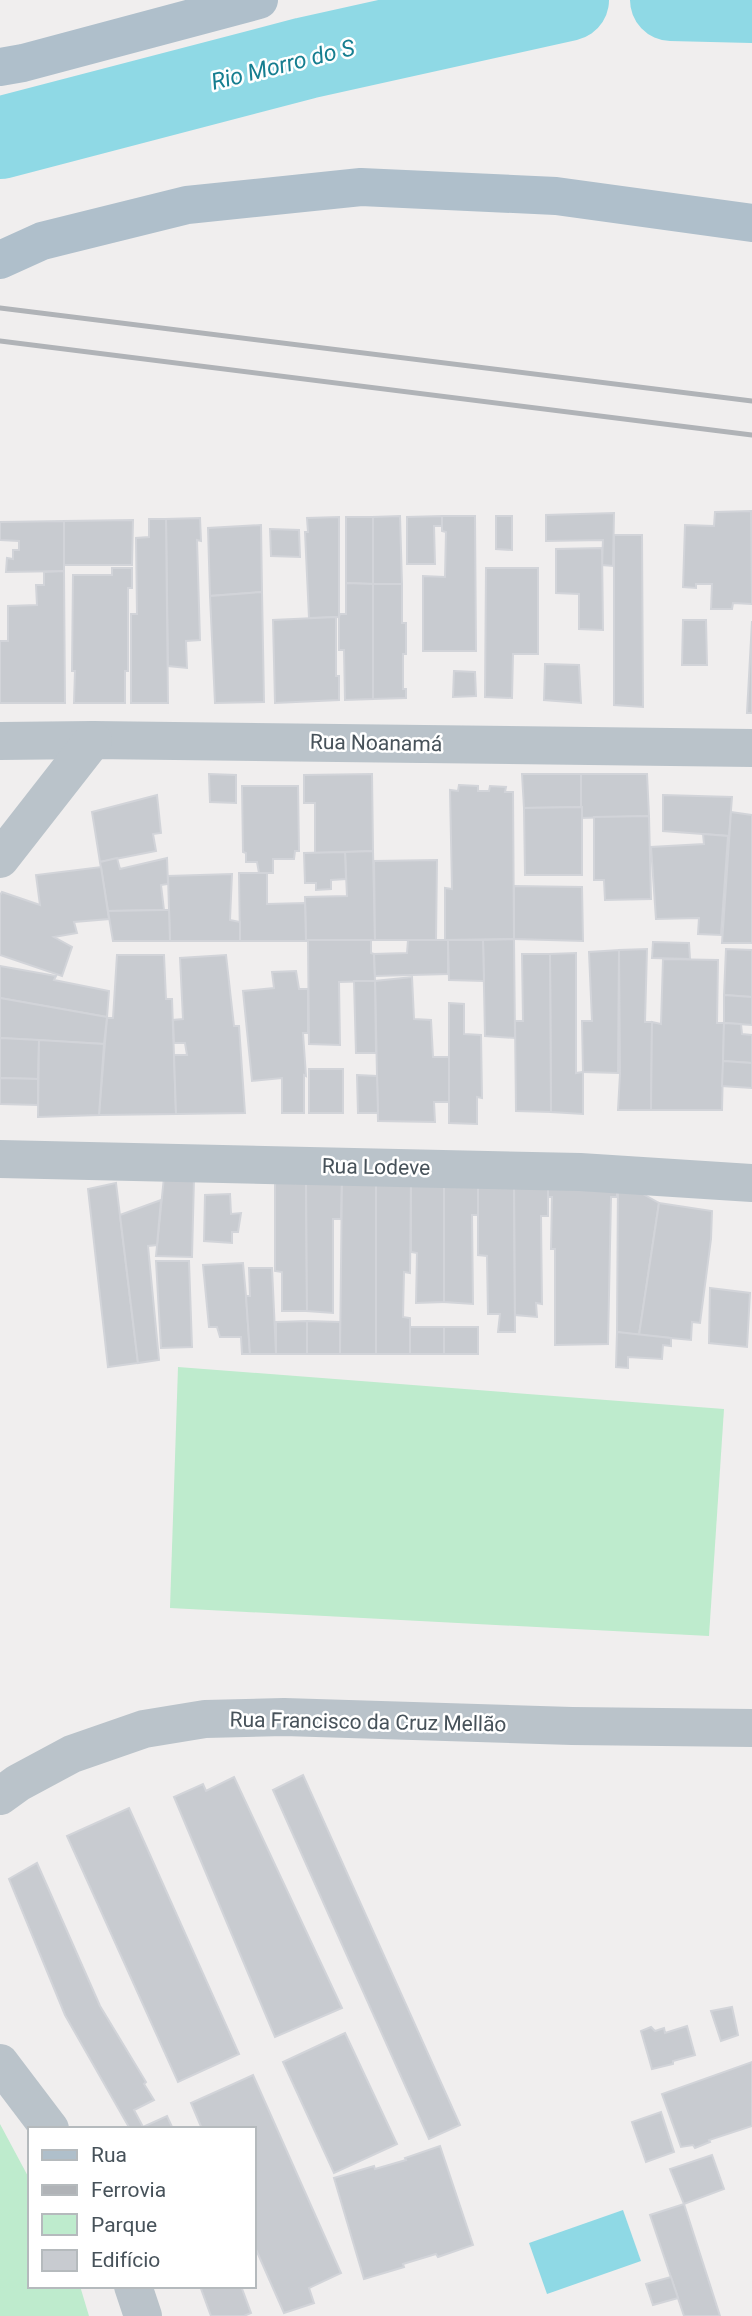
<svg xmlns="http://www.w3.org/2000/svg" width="752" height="2316" font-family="Roboto,sans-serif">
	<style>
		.green { fill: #beebcd }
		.water { fill: #8fd9e5 }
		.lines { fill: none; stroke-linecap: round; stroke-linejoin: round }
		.river { stroke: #8fd9e5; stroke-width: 82 }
		.building { fill: #c8cbd0; stroke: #d2d4d9; stroke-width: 2 }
		.minor { stroke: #bac3ca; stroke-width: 38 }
		.major { stroke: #afbfcb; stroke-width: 38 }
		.rail { stroke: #b0b3b7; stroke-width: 5 }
		.labels { text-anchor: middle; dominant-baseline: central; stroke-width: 5; stroke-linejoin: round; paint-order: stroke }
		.street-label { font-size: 21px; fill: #47525a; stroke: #fff }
		.water-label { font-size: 23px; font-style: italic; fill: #167e90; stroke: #fff }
	</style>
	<rect width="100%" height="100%" fill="#f0eeee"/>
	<g class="green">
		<path d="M178,1367L724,1409L709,1636L170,1608Z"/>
		<path d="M0,2124L30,2180V2286H80L89,2316H0Z"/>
	</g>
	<path class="water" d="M623,2210L641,2261L547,2294L529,2243Z"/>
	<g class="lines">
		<g class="river">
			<path d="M671,0L752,2"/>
			<path d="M0,138L306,58L568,0"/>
		</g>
	</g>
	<g class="building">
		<path d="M751,511L752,604L733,603L732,609H711L712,584H696V588L683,587L685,525L714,526L715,512Z"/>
		<path d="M614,513L613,566L602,565L603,540L546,541V515Z"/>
		<path d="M400,516L402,584H373V517Z"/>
		<path d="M442,516H475L476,651H423V576L445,577L446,532L442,531Z"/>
		<path d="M442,516V526H434L435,564H407V517Z"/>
		<path d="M496,516H512V550L496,549Z"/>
		<path d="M339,517V617L309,618L305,532H308L307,518Z"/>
		<path d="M346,517H373V584L346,583Z"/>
		<path d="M200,518L201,541L197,540L200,640L186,641L187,668L168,666L166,519Z"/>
		<path d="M149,519H166L168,703H131V614H137L136,538L149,537Z"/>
		<path d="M133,520L132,565H64V521Z"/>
		<path d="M64,521V571L6,572L7,558L13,559V550H19V541L0,540V522Z"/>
		<path d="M261,525L262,592L210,596L208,528Z"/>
		<path d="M270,529L299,530L300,557L271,556Z"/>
		<path d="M614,535H642L643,707L614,705Z"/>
		<path d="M602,548L603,630L579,629V594L556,593V549Z"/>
		<path d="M112,568H132V588H128V671H125V703H74L75,671H72L73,575H112Z"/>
		<path d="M486,568H538V654H513L512,698L485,697Z"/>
		<path d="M64,571L65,703H0V641H8V606L37,605L36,585H44V572Z"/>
		<path d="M346,583L373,584V699L345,700L344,650H339V617L340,614H346Z"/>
		<path d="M373,584H402V623H406V654H403V689H406V698L373,699Z"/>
		<path d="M262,592L264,702L215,703L210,596Z"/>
		<path d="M336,617V676H339V700L275,703L273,620Z"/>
		<path d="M683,620H706L707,665H682Z"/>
		<path d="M752,621V713H747Z"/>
		<path d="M545,664L579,665L581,703L544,700Z"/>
		<path d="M454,671L475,672L476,696L453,697Z"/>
		<path d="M209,774L236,775V803L210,802Z"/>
		<path d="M372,774L373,851L315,853V803H304V775Z"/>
		<path d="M522,774H581L582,807L524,808Z"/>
		<path d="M581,774H647L649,816L581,818Z"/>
		<path d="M459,785L478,786V791H489L490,786L506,787L505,792H513L514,939L445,940V888L452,889L450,790L458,791Z"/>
		<path d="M242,786H298L299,851H295L294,859H273V873H259L257,862H246V853L243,852Z"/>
		<path d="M157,795L161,833L153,834L156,851L100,862L92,812Z"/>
		<path d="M663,795L732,797L729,836L663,831Z"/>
		<path d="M582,807V875H525L524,808Z"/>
		<path d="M731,812L752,815V943H722Z"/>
		<path d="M649,816L651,899L605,900L604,880H594V817Z"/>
		<path d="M703,834L728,836L721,935L698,934L699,918L656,919L651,847L704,844Z"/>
		<path d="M373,851L375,940L306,941L305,897L347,896L345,852Z"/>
		<path d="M345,852L346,879L331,880V889L316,890V883H305L304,853Z"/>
		<path d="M117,858L120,869L167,858L168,884L161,885L164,910L108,911L100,862Z"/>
		<path d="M437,860L436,940H375L374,861Z"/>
		<path d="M101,867L109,919L74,922L77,933L54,937L72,947L62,976L0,955V895L2,892L40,905L36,875Z"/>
		<path d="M239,873H267V904L305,903L306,941H240Z"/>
		<path d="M232,874L230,920L240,922V941H170L168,876Z"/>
		<path d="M514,886L582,887L583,941L514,939Z"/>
		<path d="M164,910H169L170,941H113L108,911Z"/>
		<path d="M514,939L515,1038L485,1036L483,940Z"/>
		<path d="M308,940H371V953L374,954L375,981L339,982L340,1045L309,1044Z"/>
		<path d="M408,940H448V974L375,976L374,954L407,953Z"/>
		<path d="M448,940H483L484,981L449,980Z"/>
		<path d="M653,942L689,943L690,959L652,958Z"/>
		<path d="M647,949L645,1022H652L651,1110H618L620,1074L619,950Z"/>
		<path d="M726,949L752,950V997L724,995Z"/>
		<path d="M619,950L618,1073L583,1072L582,1021H592L589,952Z"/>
		<path d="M576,953V1073L583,1072V1114L551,1112L550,954Z"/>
		<path d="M522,954H550L551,1112L516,1111L515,1021H523Z"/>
		<path d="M117,955H164L166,999H172L176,1114L99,1115L107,1018H113Z"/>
		<path d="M226,955L234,1026H239L245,1113L176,1114L174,1055H187L185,1043H174L173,1020L183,1019L180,958Z"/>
		<path d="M663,959L718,960L717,1023H724L722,1110H651L652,1022L661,1024Z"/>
		<path d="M0,966L56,976L54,980L109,991L107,1017L0,998Z"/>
		<path d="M296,971L299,989H308V1033H303L306,1076L304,1075V1113H282V1078L252,1081L243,991L274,988L272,972Z"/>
		<path d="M412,977L414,1019L431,1020L433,1057H449V1102H434L435,1122L378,1121L375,981Z"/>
		<path d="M354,981H375L376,1053H356Z"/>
		<path d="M724,995L752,997V1025L724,1023Z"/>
		<path d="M0,998L107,1017L104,1044L0,1038Z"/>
		<path d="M449,1003L464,1004V1034L481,1035L482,1098L477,1097V1124L449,1123Z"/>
		<path d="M724,1023L741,1024L742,1034L752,1035V1063L723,1061Z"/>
		<path d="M0,1038L39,1040L38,1079L0,1078Z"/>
		<path d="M39,1040L104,1044L99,1115L38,1117Z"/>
		<path d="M723,1061L752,1063V1088L722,1086Z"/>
		<rect x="309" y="1069" width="34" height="44"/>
		<path d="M357,1075L377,1076L378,1113H358Z"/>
		<path d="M0,1078L38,1079V1105L0,1104Z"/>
		<path d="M164,1177L194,1178L192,1257L156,1256Z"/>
		<path d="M444,1177V1302L416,1303L417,1253L411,1252V1178Z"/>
		<path d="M444,1177H478V1215H472L473,1304L444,1302Z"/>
		<path d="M478,1177H514L515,1332H498L500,1314H488L487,1256L478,1255Z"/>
		<path d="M514,1177H548V1216H541L542,1304L536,1303L537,1317L515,1315Z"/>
		<path d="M548,1177L617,1180V1197H611L608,1344L555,1345V1249H551L552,1197H548Z"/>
		<path d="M275,1178H306L307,1311H282V1272L275,1271Z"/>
		<path d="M306,1178H342L341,1219H333V1313L307,1311Z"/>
		<path d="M342,1178H376V1354H340Z"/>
		<path d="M376,1178H411L410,1273L404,1272L403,1317L410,1318V1354H376Z"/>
		<path d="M618,1180L659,1203L639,1335L617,1332Z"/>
		<path d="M116,1183L138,1363L108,1367L88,1189Z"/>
		<path d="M230,1194L231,1214L241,1213L238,1232H232V1243L204,1241L205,1195Z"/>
		<path d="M161,1200L157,1245L148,1246L159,1360L138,1363L120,1215Z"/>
		<path d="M659,1203L712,1211L711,1239L700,1323L692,1322L691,1340L639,1335Z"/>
		<path d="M156,1261H189L192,1347L161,1348Z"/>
		<path d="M243,1263L246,1296L250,1354H242L241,1337H220L217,1327H209L203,1265Z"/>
		<path d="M249,1268H272L276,1354H250L246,1296H250Z"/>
		<path d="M710,1288L750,1293L747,1347L709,1343Z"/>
		<path d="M307,1321V1354H276V1322Z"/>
		<path d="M307,1321L340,1322V1354H307Z"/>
		<rect x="410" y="1327" width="34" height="27"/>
		<rect x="444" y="1327" width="34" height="27"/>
		<path d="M617,1332L671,1338V1346L663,1345L662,1359L628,1357V1368L616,1367Z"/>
		<path d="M303,1775L460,2125L429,2139L273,1790Z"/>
		<path d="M234,1777L342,2008L275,2037L174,1797L203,1784L206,1791Z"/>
		<path d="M129,1808L239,2054L178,2082L67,1836Z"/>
		<path d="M37,1863L100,2006L146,2082L144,2084L154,2100L134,2110L143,2127L167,2116L173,2129H130L65,2015L9,1879Z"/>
		<path d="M732,2007L738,2035L721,2041L711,2011Z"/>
		<path d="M687,2026L695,2055L673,2061V2064L652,2069L641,2031L651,2027L655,2031L664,2028L665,2033Z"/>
		<path d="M345,2033L397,2144L334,2173L283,2062Z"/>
		<path d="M752,2062V2126L709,2140L710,2142L695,2148L693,2145L681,2147L662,2094Z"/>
		<path d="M253,2075L341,2273L309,2288L314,2303L284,2313L254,2245V2129H202L191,2103Z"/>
		<path d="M661,2112L674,2152L646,2162L632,2122Z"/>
		<path d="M440,2146L473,2245L438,2257L436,2254L403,2264L404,2267L364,2279L334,2178L374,2166L375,2169L406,2160L405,2158Z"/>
		<path d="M712,2155L724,2189L684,2204L670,2169Z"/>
		<path d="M684,2204L720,2316H684L650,2215Z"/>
		<path d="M671,2277L678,2298L653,2305L646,2284Z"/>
		<path d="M200,2286H241L251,2313L244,2316H211Z"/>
	</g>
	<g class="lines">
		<g class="minor">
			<path d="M0,741L93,740L752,748"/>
			<path d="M0,859L93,740"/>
			<path d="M0,1159L580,1172L752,1183"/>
			<path d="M0,1796L18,1783L72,1754L144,1729L205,1719L284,1717L572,1726L752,1728"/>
			<path d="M0,2063L50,2129"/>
			<path d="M133,2286L143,2316"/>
		</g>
		<g class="major">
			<path d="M0,67L23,63L259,0"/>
			<path d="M0,260L42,241L187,205L361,187L556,196L752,223"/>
		</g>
		<g class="rail">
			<path d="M0,308L752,401"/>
			<path d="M0,341L752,435"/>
		</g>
	</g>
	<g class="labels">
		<g class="street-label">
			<text transform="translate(376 743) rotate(1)">Rua Noanamá</text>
			<text transform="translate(376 1167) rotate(1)">Rua Lodeve</text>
			<text transform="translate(368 1722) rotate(1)">Rua Francisco da Cruz Mellão</text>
		</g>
		<g class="water-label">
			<text transform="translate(283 65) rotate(-14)">Rio Morro do S</text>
		</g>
	</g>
	<rect x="28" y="2127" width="228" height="161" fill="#ffffff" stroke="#b5babd" stroke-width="2"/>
	<rect x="42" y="2150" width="35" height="10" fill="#afbfcb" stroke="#b5babd" stroke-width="2"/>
	<text x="91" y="2162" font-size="21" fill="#47525a">Rua</text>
	<rect x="42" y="2185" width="35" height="10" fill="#b0b3b7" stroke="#b5babd" stroke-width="2"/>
	<text x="91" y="2197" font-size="21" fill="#47525a">Ferrovia</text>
	<rect x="42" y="2214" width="35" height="21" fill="#beebcd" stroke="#b5babd" stroke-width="2"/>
	<text x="91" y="2232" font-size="21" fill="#47525a">Parque</text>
	<rect x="42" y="2250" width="35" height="21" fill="#c8cbd0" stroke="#b5babd" stroke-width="2"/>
	<text x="91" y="2267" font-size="21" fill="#47525a">Edifício</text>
</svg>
